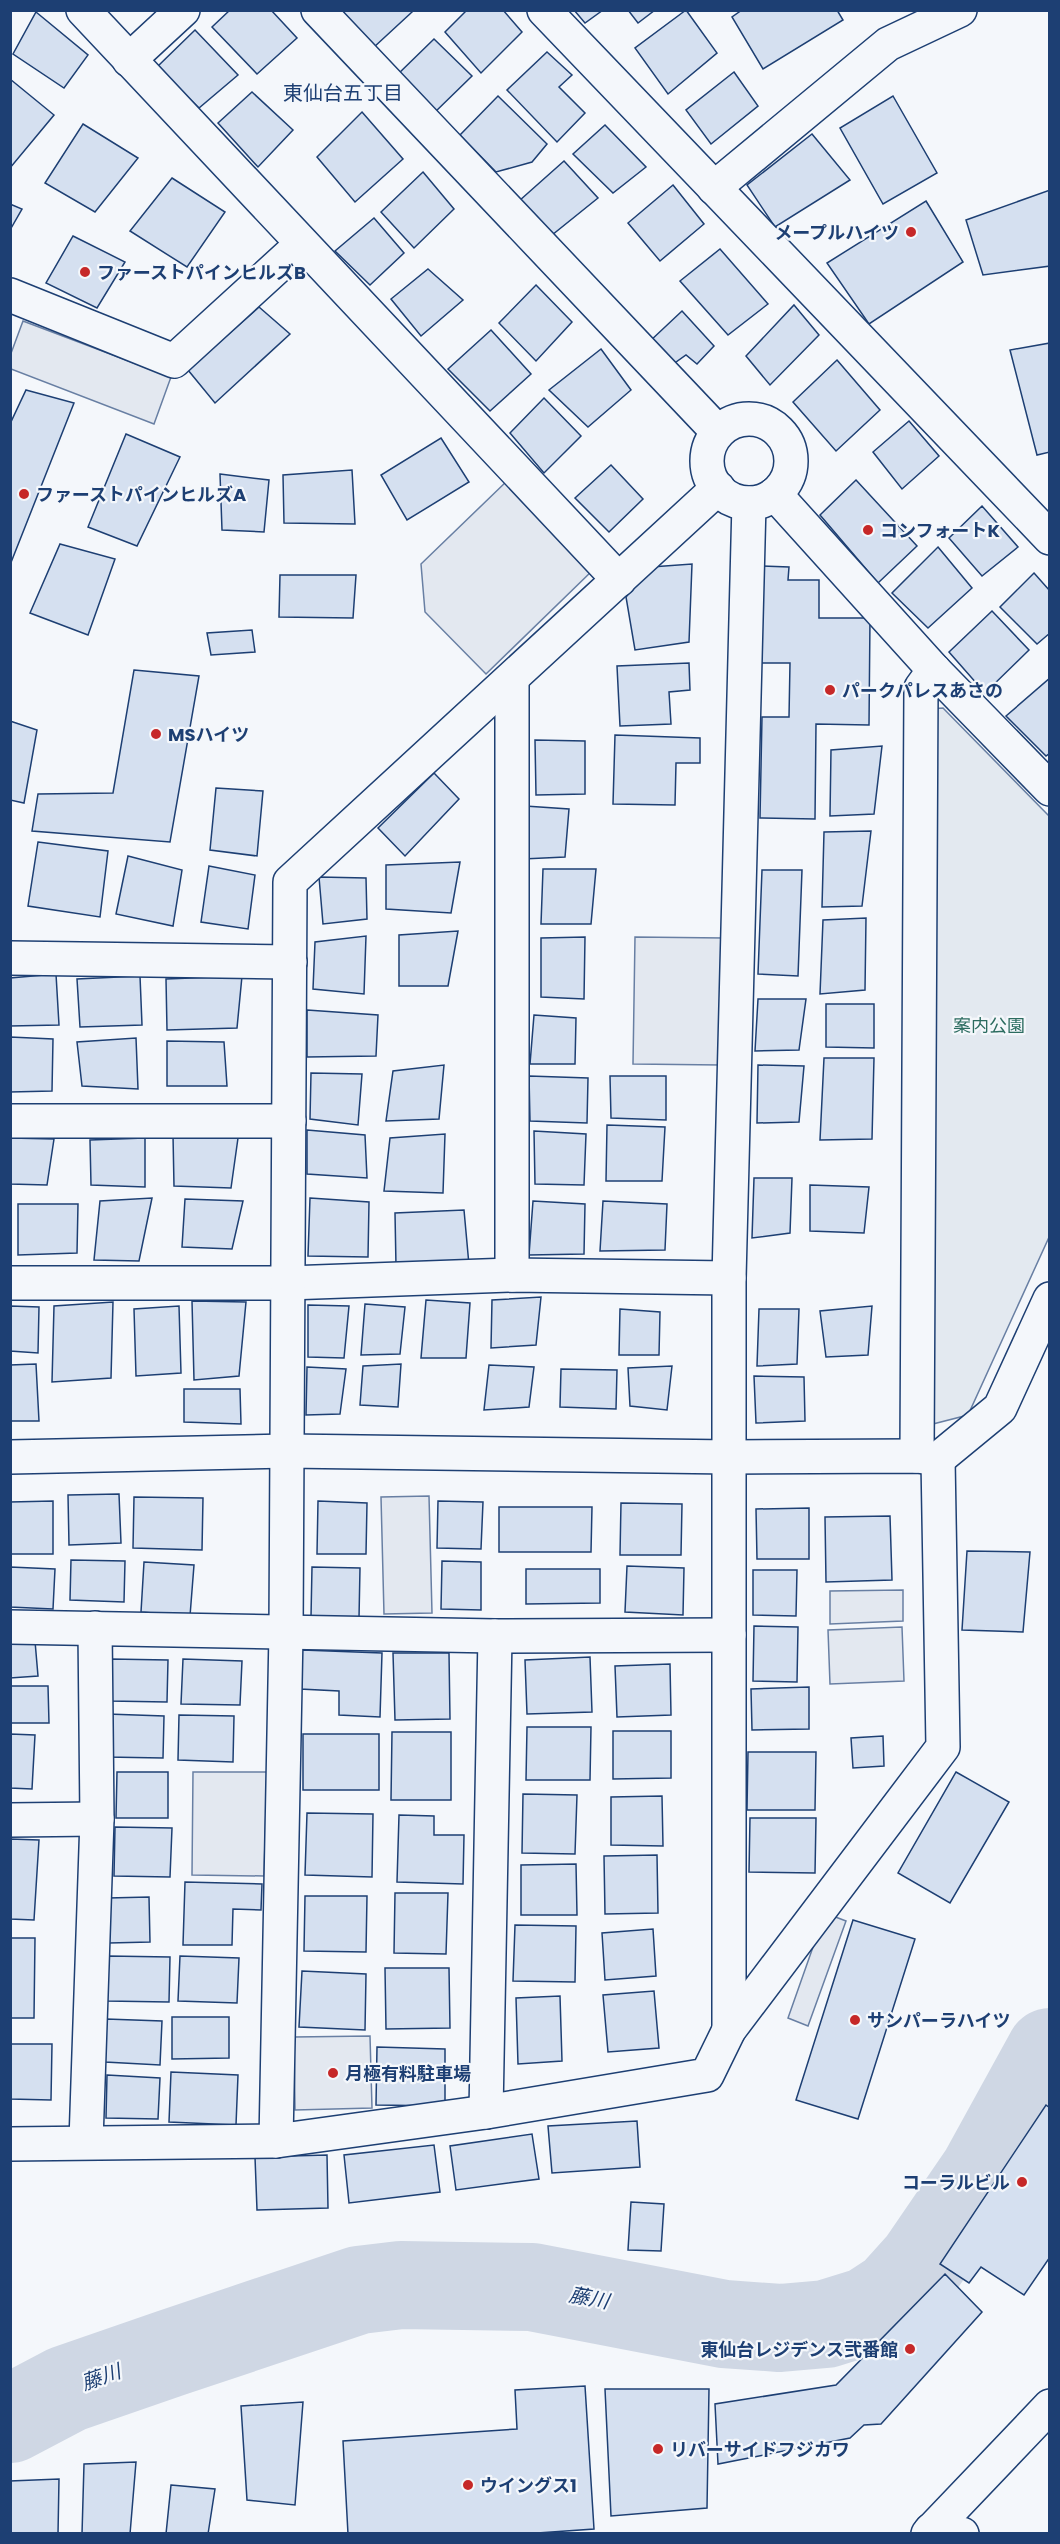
<svg xmlns="http://www.w3.org/2000/svg" width="1060" height="2544" font-family="Poppins,'Noto Sans JP',sans-serif">
	<style>
		.green { fill: #e3e9f0; stroke: #687fa3; stroke-width: 1.5 }
		.parking { fill: #e3e8f0; stroke: #687fa3; stroke-width: 1.5 }
		.lines { fill: none; stroke-linecap: round; stroke-linejoin: round }
		.river { stroke: #cfd7e4; stroke-width: 88 }
		.building { fill: #d5e0f0; stroke: #1d3f73; stroke-width: 1.5 }
		.minor-casing { stroke: #1d3f73; stroke-width: 36 }
		.major-casing { stroke: #1d3f73; stroke-width: 36 }
		.minor { stroke: #f4f7fb; stroke-width: 33 }
		.major { stroke: #f4f7fb; stroke-width: 33 }
		.poi-dot { fill: #c62828; stroke: #f4f7fb; stroke-width: 2 }
		.labels { text-anchor: middle; dominant-baseline: central; stroke-width: 4.5; stroke-linejoin: round; paint-order: stroke }
		.poi-label { font-size: 18px; font-weight: bold; fill: #1d3f73; stroke: #f4f7fb; text-anchor: start }
		.park-label { font-size: 18px; fill: #2c6c60; stroke: #f4f7fb }
		.neighbourhood-label { font-size: 20px; fill: #1d3f73; stroke: #f4f7fb }
		.water-label { font-size: 20px; font-style: italic; fill: #1d3f73; stroke: #f4f7fb }
	</style>
	<rect width="100%" height="100%" fill="#f4f7fb"/>
	<path class="green" d="M943,708L1049,816L1050,1235L968,1415L929,1425V709Z"/>
	<g class="parking">
		<path d="M23,321L171,377L154,424L11,369L10,356Z"/>
		<path d="M509,479L595,568L486,674L425,612L421,564Z"/>
		<path d="M635,937L724,938L721,1065L633,1064Z"/>
		<path d="M429,1496L432,1613L384,1614L381,1497Z"/>
		<path d="M903,1590V1621L830,1624V1591Z"/>
		<path d="M902,1627L904,1681L830,1684L828,1630Z"/>
		<path d="M193,1772H267L264,1876L192,1875Z"/>
		<path d="M825,1913L846,1921L808,2026L788,2018Z"/>
		<path d="M370,2036L372,2108L295,2110L294,2037Z"/>
	</g>
	<g class="lines">
		<path class="river" d="M10,2419L67,2389L171,2353L359,2290L401,2285L532,2287L724,2324L780,2328L826,2324L868,2311L894,2294L921,2264L984,2172L1050,2052"/>
	</g>
	<g class="building">
		<path d="M230,10H271L297,38L257,74L212,27Z"/>
		<path d="M346,10H410L412,12L373,48L341,15Z"/>
		<path d="M467,10H503L522,32L481,73L445,32Z"/>
		<path d="M574,10H603L585,23Z"/>
		<path d="M628,10H655L638,23Z"/>
		<path d="M686,10L717,53L668,94L635,48Z"/>
		<path d="M742,10H837L843,20L763,69L732,17Z"/>
		<path d="M36,12L88,55L64,88L13,54Z"/>
		<path d="M195,30L238,75L199,108L157,67Z"/>
		<path d="M434,39L472,76L432,115L395,77Z"/>
		<path d="M547,52L572,75L559,87L585,113L557,142L507,90Z"/>
		<path d="M734,72L758,106L711,144L686,110Z"/>
		<path d="M10,79L54,115L10,168Z"/>
		<path d="M252,92L293,130L258,167L218,123Z"/>
		<path d="M498,96L547,144L532,162L496,172L460,135Z"/>
		<path d="M893,96L937,173L883,204L840,128Z"/>
		<path d="M362,112L403,159L355,202L317,157Z"/>
		<path d="M83,124L138,158L95,212L45,183Z"/>
		<path d="M605,125L646,167L613,193L573,154Z"/>
		<path d="M812,134L850,180L775,227L747,185Z"/>
		<path d="M564,161L598,198L552,235L519,201Z"/>
		<path d="M423,172L454,209L414,248L381,212Z"/>
		<path d="M172,178L225,212L187,267L130,231Z"/>
		<path d="M673,185L704,224L660,261L628,223Z"/>
		<path d="M1050,190V266L983,275L966,220Z"/>
		<path d="M926,201L963,262L869,324L827,263Z"/>
		<path d="M10,204L22,209L10,230Z"/>
		<path d="M374,218L404,253L370,285L335,251Z"/>
		<path d="M73,236L125,262L97,308L46,283Z"/>
		<path d="M720,249L768,304L728,335L680,281Z"/>
		<path d="M428,269L463,300L421,336L391,299Z"/>
		<path d="M536,285L572,322L536,361L499,323Z"/>
		<path d="M794,305L819,335L770,385L746,356Z"/>
		<path d="M259,307L290,334L215,403L188,370Z"/>
		<path d="M682,311L714,346L697,364L686,355L669,367L649,342Z"/>
		<path d="M491,330L531,374L490,411L448,369Z"/>
		<path d="M1050,343V452L1037,455L1010,350Z"/>
		<path d="M601,349L631,390L588,427L549,390Z"/>
		<path d="M837,360L880,410L836,451L793,402Z"/>
		<path d="M26,390L74,403L10,565V424Z"/>
		<path d="M544,398L581,436L544,473L510,433Z"/>
		<path d="M909,421L939,456L902,489L873,452Z"/>
		<path d="M126,434L180,457L137,546L88,527Z"/>
		<path d="M441,438L469,482L407,520L381,475Z"/>
		<path d="M611,465L643,499L609,532L575,498Z"/>
		<path d="M352,470L355,524L284,523L283,475Z"/>
		<path d="M220,474L269,480L264,532L222,530Z"/>
		<path d="M856,480L917,546L878,583L820,515Z"/>
		<path d="M982,506L1018,547L982,576L949,538Z"/>
		<path d="M60,544L115,559L88,635L30,613Z"/>
		<path d="M938,547L972,588L928,628L892,593Z"/>
		<path d="M692,564L689,642L635,650L626,597L651,567Z"/>
		<path d="M761,566L789,567L788,580H819V618H870L869,725L816,724L815,819L760,818L762,717H789L790,663H761Z"/>
		<path d="M1034,573L1050,591V633L1037,644L1000,607Z"/>
		<path d="M280,575H356L353,618L279,617Z"/>
		<path d="M992,611L1029,650L985,693L949,652Z"/>
		<path d="M252,630L255,652L211,655L207,633Z"/>
		<path d="M689,663L690,690L669,692L671,724L620,726L617,666Z"/>
		<path d="M134,670L199,676L170,842L32,831L38,794L113,793Z"/>
		<path d="M1050,678V753L1046,756L1006,716Z"/>
		<path d="M10,721L37,730L24,803L10,800Z"/>
		<path d="M615,735L700,738V763H676L675,805L613,804Z"/>
		<path d="M535,740L585,741V794L536,795Z"/>
		<path d="M882,746L874,814L830,816L831,750Z"/>
		<path d="M434,773L459,799L405,856L378,828Z"/>
		<path d="M216,788L263,791L257,856L210,850Z"/>
		<path d="M525,806L569,809L565,857L523,859Z"/>
		<path d="M871,831L862,906L822,907L824,832Z"/>
		<path d="M38,842L108,851L100,917L28,906Z"/>
		<path d="M128,856L182,870L173,926L116,914Z"/>
		<path d="M460,862L451,913L386,909V865Z"/>
		<path d="M209,866L255,875L248,929L201,922Z"/>
		<path d="M543,869H596L591,924H541Z"/>
		<path d="M762,870H802L798,976L758,974Z"/>
		<path d="M319,877L366,878L367,919L323,924Z"/>
		<path d="M866,918L865,990L820,994L823,920Z"/>
		<path d="M458,931L448,986H399V935Z"/>
		<path d="M366,936L364,994L313,989L315,942Z"/>
		<path d="M585,937L584,999L541,997V938Z"/>
		<path d="M56,974L59,1025L10,1026V978Z"/>
		<path d="M140,976L142,1025L80,1027L77,979Z"/>
		<path d="M242,976L237,1028L167,1030L166,979Z"/>
		<path d="M758,999H806L799,1050L755,1051Z"/>
		<path d="M826,1004H874V1048L826,1047Z"/>
		<path d="M307,1010L378,1015L376,1056L307,1057Z"/>
		<path d="M534,1015L576,1018L575,1064H530Z"/>
		<path d="M10,1037L53,1039L52,1091L10,1092Z"/>
		<path d="M136,1038L138,1089L82,1086L77,1042Z"/>
		<path d="M167,1041L224,1042L227,1086H167Z"/>
		<path d="M824,1058H874L872,1139L820,1140Z"/>
		<path d="M444,1065L439,1119L386,1121L393,1071Z"/>
		<path d="M758,1065L804,1066L799,1122L757,1123Z"/>
		<path d="M311,1073L362,1074L358,1125L310,1119Z"/>
		<path d="M529,1076L588,1078L587,1123L530,1121Z"/>
		<path d="M610,1076H666V1120L611,1118Z"/>
		<path d="M607,1125L665,1127L662,1181H606Z"/>
		<path d="M307,1130L365,1135L367,1178L307,1174Z"/>
		<path d="M534,1131L586,1134L584,1185L535,1184Z"/>
		<path d="M445,1134L443,1193L384,1191L390,1138Z"/>
		<path d="M173,1135L238,1138L231,1188L174,1186Z"/>
		<path d="M10,1138L54,1139L47,1185L10,1184Z"/>
		<path d="M145,1138V1187L91,1185L90,1140Z"/>
		<path d="M754,1178H792L790,1233L752,1238Z"/>
		<path d="M810,1185L869,1187L864,1233L810,1231Z"/>
		<path d="M152,1198L139,1261L94,1260L100,1201Z"/>
		<path d="M310,1198L369,1202L368,1257L308,1256Z"/>
		<path d="M185,1199L243,1201L232,1249L182,1247Z"/>
		<path d="M533,1201L585,1204L584,1254L529,1255Z"/>
		<path d="M603,1201L667,1204L665,1250L600,1251Z"/>
		<path d="M18,1204H78L77,1253L18,1255Z"/>
		<path d="M464,1210L469,1265L396,1266L395,1213Z"/>
		<path d="M541,1297L536,1345L491,1348L492,1300Z"/>
		<path d="M426,1300L470,1303L466,1358H421Z"/>
		<path d="M192,1301L246,1302L239,1376L194,1380Z"/>
		<path d="M113,1302L111,1378L52,1382L54,1306Z"/>
		<path d="M365,1304L405,1307L400,1354L361,1355Z"/>
		<path d="M308,1305L349,1306L344,1358L308,1357Z"/>
		<path d="M10,1306L39,1307L38,1353L10,1351Z"/>
		<path d="M179,1306L181,1373L136,1376L134,1309Z"/>
		<path d="M872,1306L868,1355L826,1357L820,1311Z"/>
		<path d="M620,1309L660,1312L659,1355H619Z"/>
		<path d="M759,1309H799L797,1364L757,1366Z"/>
		<path d="M36,1364L39,1421H10V1365Z"/>
		<path d="M401,1364L398,1407L360,1405L363,1366Z"/>
		<path d="M489,1365L534,1367L529,1407L484,1410Z"/>
		<path d="M672,1366L667,1410L630,1406L628,1368Z"/>
		<path d="M307,1367L346,1369L340,1414L306,1415Z"/>
		<path d="M561,1369L617,1370L616,1409L560,1407Z"/>
		<path d="M754,1376L804,1377L805,1421L756,1423Z"/>
		<path d="M184,1389H240L241,1424L184,1422Z"/>
		<path d="M119,1494L121,1543L69,1545L68,1495Z"/>
		<path d="M134,1497L203,1498L202,1550L133,1548Z"/>
		<path d="M53,1501V1554H10V1502Z"/>
		<path d="M318,1501L367,1503L366,1554H317Z"/>
		<path d="M438,1501L483,1502L481,1549L437,1548Z"/>
		<path d="M621,1503L682,1504L681,1555H620Z"/>
		<path d="M499,1507H592L591,1552H499Z"/>
		<path d="M809,1508V1559H757L756,1509Z"/>
		<path d="M890,1516L892,1580L826,1582L825,1517Z"/>
		<path d="M967,1551L1030,1552L1023,1632L962,1630Z"/>
		<path d="M71,1560L125,1561L124,1602L70,1600Z"/>
		<path d="M442,1561L481,1562V1610L441,1609Z"/>
		<path d="M144,1562L194,1565L190,1616L141,1612Z"/>
		<path d="M627,1566L684,1568L683,1615L625,1612Z"/>
		<path d="M10,1567L55,1569L53,1609L10,1607Z"/>
		<path d="M312,1567L360,1568L359,1618L311,1617Z"/>
		<path d="M526,1569H600V1603L526,1604Z"/>
		<path d="M753,1570H797L796,1616L753,1615Z"/>
		<path d="M754,1626L798,1627L797,1682L753,1681Z"/>
		<path d="M35,1641L38,1676L10,1678V1643Z"/>
		<path d="M302,1650L382,1653L380,1717L339,1715V1691L300,1689Z"/>
		<path d="M393,1653H449L450,1719L395,1720Z"/>
		<path d="M590,1657L592,1712L527,1714L525,1660Z"/>
		<path d="M110,1659L168,1660L167,1702L109,1701Z"/>
		<path d="M183,1659L242,1661L240,1705L181,1704Z"/>
		<path d="M670,1664L671,1715L617,1717L615,1666Z"/>
		<path d="M10,1686H48L49,1723H10Z"/>
		<path d="M809,1687V1729L752,1730L751,1689Z"/>
		<path d="M107,1714L164,1716L163,1758L106,1757Z"/>
		<path d="M179,1715L234,1716L233,1762L178,1760Z"/>
		<path d="M527,1727H591L590,1780H526Z"/>
		<path d="M613,1731H671V1778L613,1779Z"/>
		<path d="M392,1732H451V1800H391Z"/>
		<path d="M10,1734L35,1735L32,1789L10,1788Z"/>
		<rect x="303" y="1734" width="76" height="56"/>
		<path d="M883,1736L884,1766L853,1768L851,1738Z"/>
		<path d="M748,1752H816L815,1810H747Z"/>
		<path d="M117,1772H168V1818H116Z"/>
		<path d="M956,1772L1009,1802L950,1903L898,1873Z"/>
		<path d="M523,1794L577,1795L575,1854L522,1853Z"/>
		<path d="M662,1796L663,1846L611,1845V1797Z"/>
		<path d="M307,1813L373,1814L372,1877L305,1875Z"/>
		<path d="M399,1815L434,1816V1835H464L463,1884L397,1882Z"/>
		<path d="M750,1818H816L815,1873L749,1872Z"/>
		<path d="M115,1827L172,1828L170,1877L114,1876Z"/>
		<path d="M10,1839L39,1840L34,1920L10,1919Z"/>
		<path d="M657,1855L658,1913L605,1914L604,1856Z"/>
		<path d="M576,1864L577,1915H521V1865Z"/>
		<path d="M185,1882L262,1884L261,1910L233,1909L232,1945H183Z"/>
		<path d="M395,1893H448L446,1954L394,1953Z"/>
		<path d="M305,1896H367L366,1952L304,1951Z"/>
		<path d="M149,1897L150,1942L109,1943L108,1898Z"/>
		<path d="M853,1920L915,1939L858,2119L796,2100Z"/>
		<path d="M515,1925L576,1926L575,1982L513,1981Z"/>
		<path d="M653,1929L656,1976L605,1980L602,1933Z"/>
		<path d="M10,1938H35L34,2018H10Z"/>
		<path d="M108,1956L170,1957L169,2002L106,2001Z"/>
		<path d="M180,1956L239,1958L237,2003L178,2001Z"/>
		<path d="M385,1968H449L450,2028L386,2029Z"/>
		<path d="M302,1971L366,1974L365,2030L299,2027Z"/>
		<path d="M654,1991L659,2048L608,2052L603,1995Z"/>
		<path d="M560,1996L562,2061L518,2064L516,1998Z"/>
		<path d="M172,2017H229V2058L172,2059Z"/>
		<path d="M106,2019L162,2021L160,2065L105,2062Z"/>
		<path d="M10,2044H52L51,2100L10,2099Z"/>
		<path d="M377,2047L445,2049V2106L376,2105Z"/>
		<path d="M171,2072L238,2075L236,2125L169,2122Z"/>
		<path d="M107,2075L160,2078L158,2119L106,2118Z"/>
		<path d="M1046,2105L1050,2108V2257L1024,2295L981,2267L969,2283L940,2264Z"/>
		<path d="M637,2121L640,2167L552,2173L548,2126Z"/>
		<path d="M532,2134L539,2179L456,2190L450,2146Z"/>
		<path d="M434,2145L440,2192L349,2203L344,2155Z"/>
		<path d="M327,2155L328,2208L257,2210L255,2157Z"/>
		<path d="M631,2202L664,2204L661,2251L628,2250Z"/>
		<path d="M945,2274L982,2312L881,2424L864,2425L850,2438L718,2464L715,2404L836,2385Z"/>
		<path d="M585,2386L594,2529L523,2534H348L343,2441L517,2429L515,2390Z"/>
		<path d="M605,2389H709L707,2508L611,2516Z"/>
		<path d="M303,2402L295,2505L247,2500L241,2406Z"/>
		<path d="M136,2462L130,2534H82L84,2464Z"/>
		<path d="M59,2479L58,2534H10V2481Z"/>
		<path d="M171,2485L215,2489L208,2534H166Z"/>
	</g>
	<g class="lines">
		<g class="minor-casing">
			<g id="minor">
				<path d="M83,10L619,580"/>
				<path d="M318,10L718,432"/>
				<path d="M544,10L1050,538"/>
				<path d="M129,60L183,10"/>
				<path d="M714,188L888,44L960,10"/>
				<path d="M10,295L174,361L302,244"/>
				<circle cx="749" cy="461" r="42"/>
				<path d="M775,494L934,670L1050,789"/>
				<path d="M512,680V1275"/>
				<path d="M10,958L290,962"/>
				<path d="M10,1121H289"/>
				<path d="M10,1283H288L512,1275L729,1278"/>
				<path d="M917,1456L921,688L934,670"/>
				<path d="M10,1457L287,1451L731,1457L917,1456L938,1459L1000,1408L1050,1299"/>
				<path d="M10,1627L495,1636L729,1635"/>
				<path d="M10,1820L97,1819"/>
				<path d="M729,2030V1278L749,503"/>
				<path d="M486,2112L495,1636"/>
				<path d="M86,2141L97,1819L95,1628"/>
				<path d="M276,2141L286,1633L290,882L718,488"/>
				<path d="M10,2144L276,2141L486,2112L707,2075L729,2030L943,1747L938,1459"/>
				<path d="M931,2530L962,2534"/>
			</g>
		</g>
		<g class="major-casing">
			<path id="major" d="M928,2534L1050,2406"/>
		</g>
		<use href="#minor" class="minor"/>
		<use href="#major" class="major"/>
	</g>
	<g class="poi-dot">
		<circle cx="911" cy="232" r="6"/>
		<circle cx="85" cy="272" r="6"/>
		<circle cx="24" cy="494" r="6"/>
		<circle cx="868" cy="530" r="6"/>
		<circle cx="830" cy="690" r="6"/>
		<circle cx="156" cy="734" r="6"/>
		<circle cx="855" cy="2020" r="6"/>
		<circle cx="333" cy="2073" r="6"/>
		<circle cx="1022" cy="2182" r="6"/>
		<circle cx="910" cy="2349" r="6"/>
		<circle cx="658" cy="2449" r="6"/>
		<circle cx="468" cy="2485" r="6"/>
	</g>
	<g class="labels">
		<g class="poi-label">
			<text x="899" y="232" text-anchor="end">メープルハイツ</text>
			<text x="97" y="272">ファーストパインヒルズB</text>
			<text x="36" y="494">ファーストパインヒルズA</text>
			<text x="880" y="530">コンフォートK</text>
			<text x="842" y="690">パークパレスあさの</text>
			<text x="168" y="734">MSハイツ</text>
			<text x="867" y="2020">サンパーラハイツ</text>
			<text x="345" y="2073">月極有料駐車場</text>
			<text x="1010" y="2182" text-anchor="end">コーラルビル</text>
			<text x="898" y="2349" text-anchor="end">東仙台レジデンス弐番館</text>
			<text x="670" y="2449">リバーサイドフジカワ</text>
			<text x="480" y="2485">ウイングス1</text>
		</g>
		<g class="park-label">
			<text x="989" y="1025">案内公園</text>
		</g>
		<g class="neighbourhood-label">
			<text x="343" y="93">東仙台五丁目</text>
		</g>
		<g class="water-label">
			<text transform="translate(589 2298) rotate(11)">藤川</text>
			<text transform="translate(101 2377) rotate(-19)">藤川</text>
		</g>
	</g>
	<rect width="1060" height="2544" fill="none" stroke="#1d3f73" stroke-width="24"/>
</svg>
